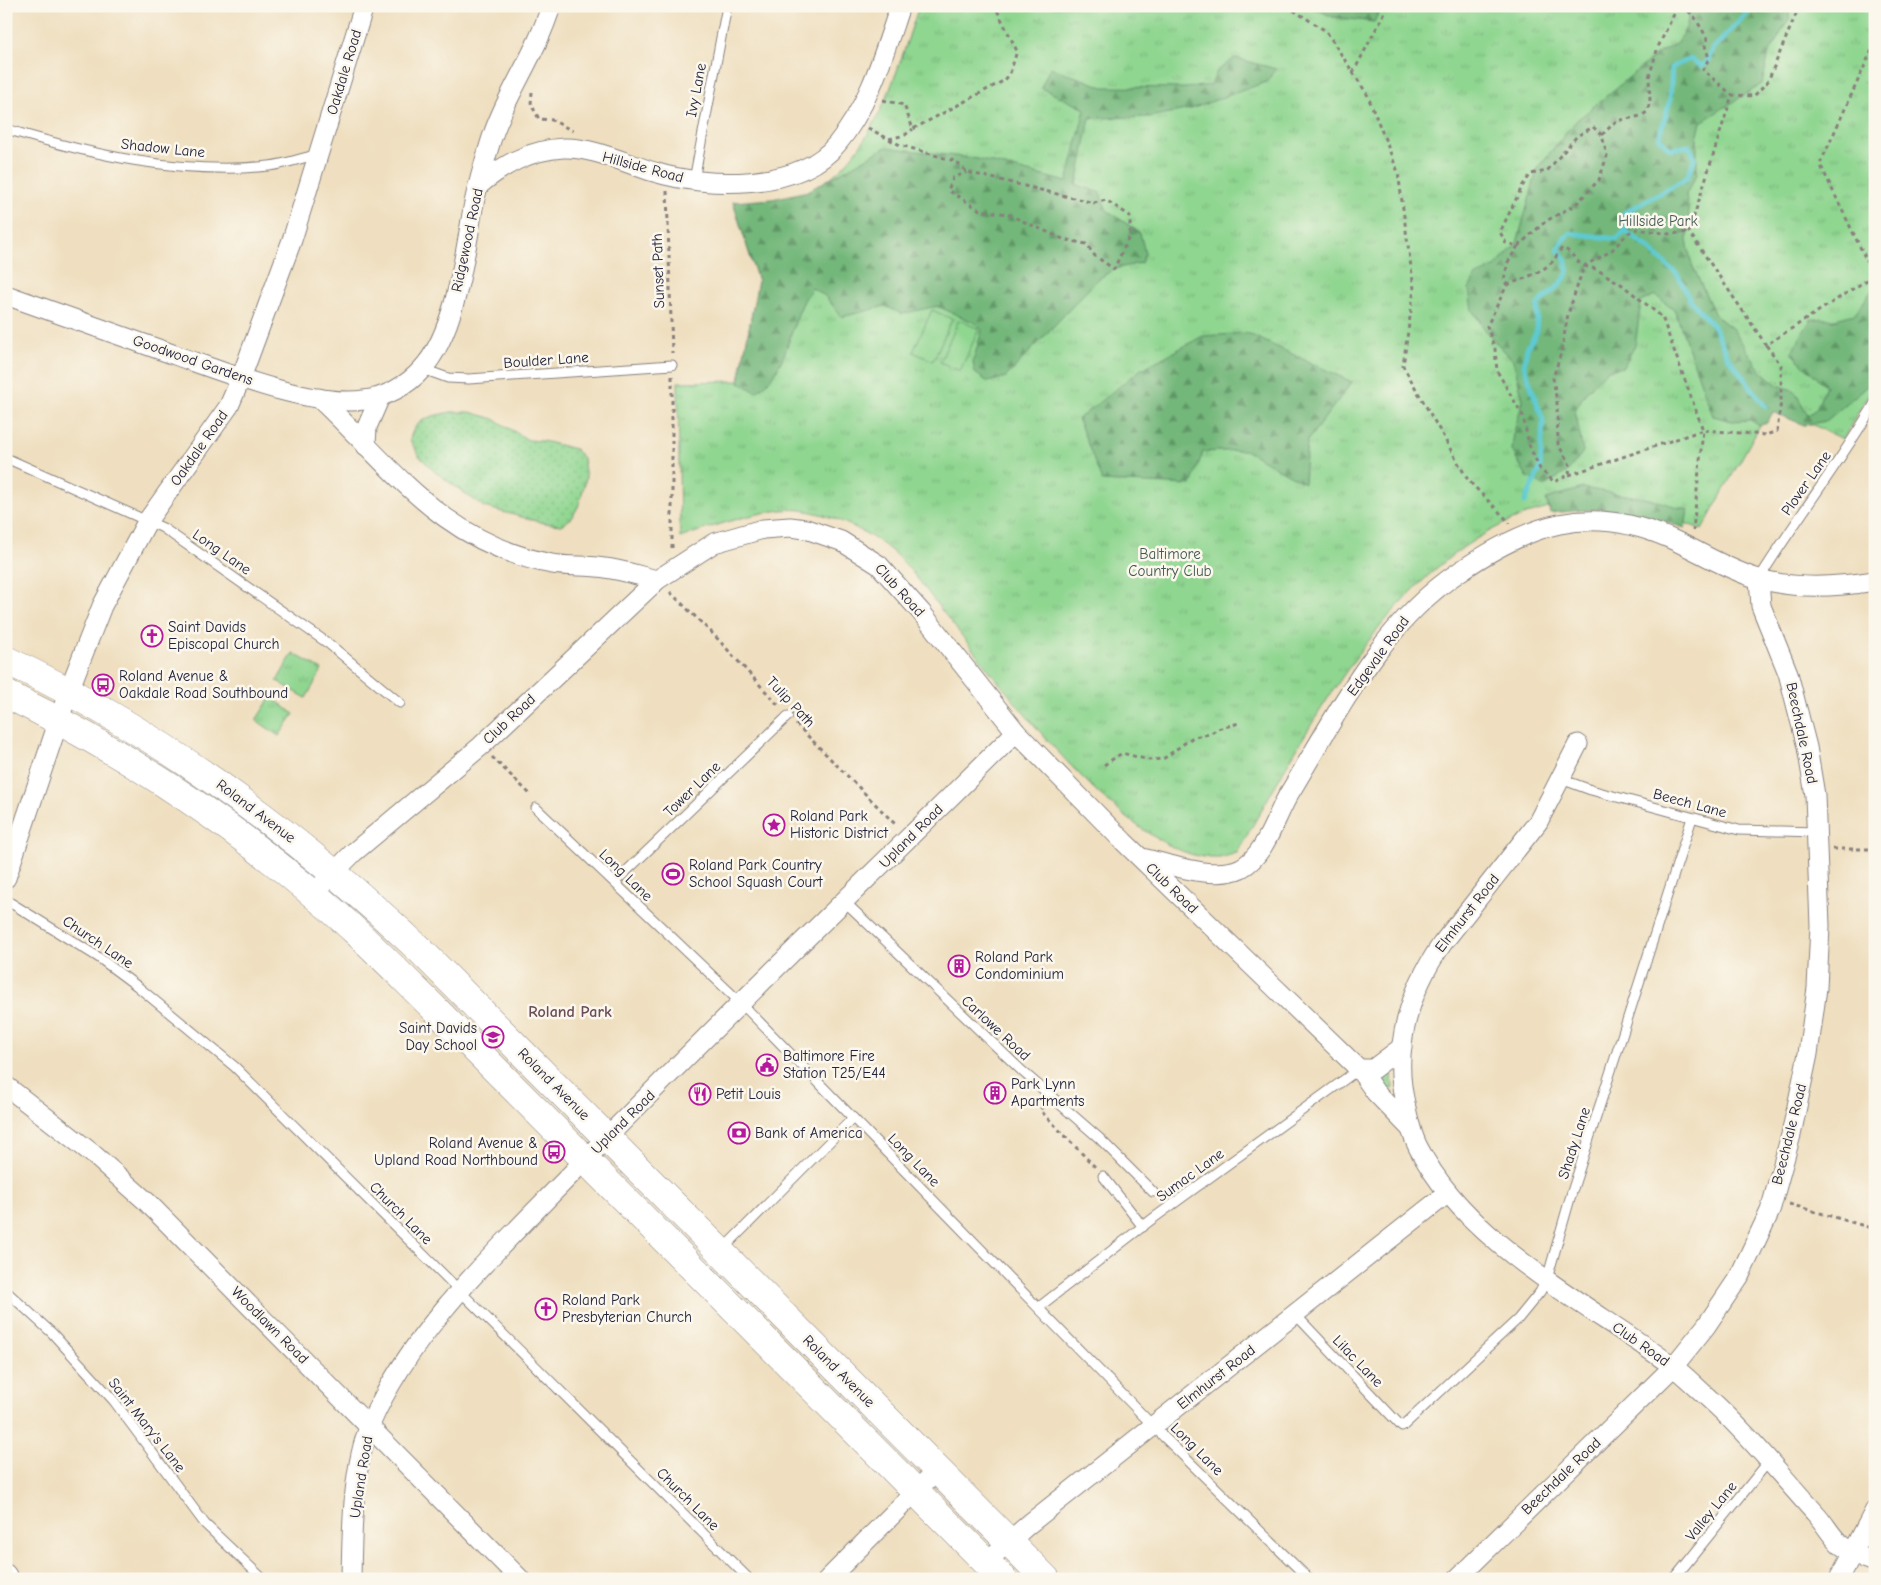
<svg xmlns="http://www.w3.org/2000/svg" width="1881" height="1585" font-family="'Comic Neue',sans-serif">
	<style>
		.grass { fill: url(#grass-tufts); stroke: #587c66 }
		.forest { fill: url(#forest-firs); stroke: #4a6c5a }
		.garden { fill: url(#garden-dots); stroke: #587c66 }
		.pitch { fill: #8fd690; stroke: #587c66 }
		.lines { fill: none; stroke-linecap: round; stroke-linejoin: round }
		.stream { stroke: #5dcad2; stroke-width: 5 }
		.lane-casing { stroke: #88807e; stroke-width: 11 }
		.street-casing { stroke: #88807e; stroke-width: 21 }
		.primary-casing { stroke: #88807e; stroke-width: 29 }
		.path { stroke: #88807e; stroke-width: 3; stroke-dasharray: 4 4; stroke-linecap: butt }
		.lane { stroke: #fff; stroke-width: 9 }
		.street { stroke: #fff; stroke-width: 19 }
		.primary { stroke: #fff; stroke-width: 28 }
		.labels { text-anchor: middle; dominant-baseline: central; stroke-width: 5; stroke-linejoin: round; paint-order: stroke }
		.street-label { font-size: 15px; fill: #22223b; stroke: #fbf7ec }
		.park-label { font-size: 15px; fill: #435854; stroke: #fbf7ec }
		.poi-label { font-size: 15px; fill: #22223b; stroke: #fbf7ec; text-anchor: start }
		.neighbourhood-label { font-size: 16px; font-weight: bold; fill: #6c4e5b; stroke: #fbf7ec }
	</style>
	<defs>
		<pattern id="grass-tufts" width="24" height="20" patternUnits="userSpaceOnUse" patternTransform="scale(1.25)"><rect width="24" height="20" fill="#8fd690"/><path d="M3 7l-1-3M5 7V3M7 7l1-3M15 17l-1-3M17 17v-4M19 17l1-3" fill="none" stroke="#7bb77d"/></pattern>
		<pattern id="forest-firs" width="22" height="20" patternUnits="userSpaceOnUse" patternTransform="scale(1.25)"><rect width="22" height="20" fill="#73b77a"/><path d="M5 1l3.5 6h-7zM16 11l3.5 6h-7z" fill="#5e9465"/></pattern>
		<pattern id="garden-dots" width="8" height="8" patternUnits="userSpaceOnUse" patternTransform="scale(1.25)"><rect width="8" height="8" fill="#8fd690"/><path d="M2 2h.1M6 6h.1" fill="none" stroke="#7bb77d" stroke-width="1.8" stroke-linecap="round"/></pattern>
	</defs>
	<rect width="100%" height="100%" fill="#fbf7ec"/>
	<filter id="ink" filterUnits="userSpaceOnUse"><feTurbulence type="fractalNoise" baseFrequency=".02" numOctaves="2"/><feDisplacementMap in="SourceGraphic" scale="10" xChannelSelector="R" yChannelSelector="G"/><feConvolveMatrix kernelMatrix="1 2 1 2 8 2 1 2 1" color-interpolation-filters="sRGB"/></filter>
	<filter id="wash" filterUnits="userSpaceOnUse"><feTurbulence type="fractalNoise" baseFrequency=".0096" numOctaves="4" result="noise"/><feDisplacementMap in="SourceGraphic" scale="20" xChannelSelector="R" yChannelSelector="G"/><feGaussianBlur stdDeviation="1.12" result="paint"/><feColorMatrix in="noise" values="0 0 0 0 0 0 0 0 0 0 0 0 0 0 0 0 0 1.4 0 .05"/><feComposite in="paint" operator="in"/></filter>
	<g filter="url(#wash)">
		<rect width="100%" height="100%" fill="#efdfc0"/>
		<g class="grass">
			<path d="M919,6H1875V384L1843,439L1771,405L1702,530C1679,519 1655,516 1629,511C1613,508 1593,501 1577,503C1410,521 1312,723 1237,853C1232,854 1225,857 1219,858C1127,863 994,674 939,607C923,586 906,561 884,545C860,528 830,514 801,510C770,506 710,527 680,538L678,382L739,381L758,281L733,202C757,201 786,201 808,191C875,161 897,69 919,6Z"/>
			<path d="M293,653L322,670L306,698L277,681Z"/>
			<path d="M271,697L294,714L279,736L256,720Z"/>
			<path d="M1389,1070L1392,1073L1393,1088L1387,1091L1377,1079L1383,1071Z"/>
		</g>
		<g class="forest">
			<path d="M1309,6H1382L1374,22L1333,17Z"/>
			<path d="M1690,6H1789V19L1769,53L1762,84L1701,122L1697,138V174L1686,194L1689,216L1687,240L1691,262L1715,315L1733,329L1760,370L1777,385L1794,390L1808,415L1816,409L1826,386L1791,353L1811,319H1835L1855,314L1875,286V373L1867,386L1826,421L1804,425L1773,412L1768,421L1760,426L1750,420L1732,421L1713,416L1675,311L1655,295L1641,302L1635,346L1623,367L1607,370L1586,392L1575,410L1583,452L1567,472L1544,486L1526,476L1512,450L1514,432L1523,400L1513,360L1488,334L1472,310L1469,289L1475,277L1496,266L1517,243L1538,167L1576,121L1660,52C1685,41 1686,32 1690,6Z"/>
			<path d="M1235,58L1276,69L1266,82L1191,109L1149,117L1090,118L1077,185L1099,192L1107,210L1140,233L1145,253L1141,263L1114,269L1097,280L1006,377L988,382L975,373L973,362L982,330L975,323L937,306L902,314L885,306L842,317L825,296L812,288C788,319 791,370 756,392L739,382L758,281L733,202L772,199L808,191L886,147L978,159L1067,182L1085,109L1041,88L1050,67L1103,87L1185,88L1211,85L1217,71Z"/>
			<path d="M1247,333L1352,382L1307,441L1304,483L1245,450L1203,452L1191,485L1102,481L1078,419L1140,370L1203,336Z"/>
			<path d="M1583,488L1650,499L1688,510L1685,528L1647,516L1599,509L1550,513L1546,499Z"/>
		</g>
		<path class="garden" d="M451,412H470L494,419L528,440L543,441L575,449L583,458L586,478L579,505L572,518L561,525L544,523L484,507L435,472L420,457L410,440C414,418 432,416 451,412Z"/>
		<g class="pitch">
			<path d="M932,310L952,319L933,361L913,352Z"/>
			<path d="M959,320L979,329L960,371L940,362Z"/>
		</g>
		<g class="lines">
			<g class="stream">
				<path d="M1754,6L1711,51L1708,61L1702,66L1690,59L1672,67L1670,100L1659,138L1670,149L1689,146L1695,157L1687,178L1624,213L1625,231L1646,246L1678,275L1690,300L1714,327L1728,357L1766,407"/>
				<path d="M1525,502L1540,469L1543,420L1524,366L1527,348L1536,333L1538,304C1554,288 1583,275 1558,250L1562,241L1570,233L1617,239L1625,231"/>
			</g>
		</g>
	</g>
	<g filter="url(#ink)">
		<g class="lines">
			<g class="lane-casing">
				<g id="lane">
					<path d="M6,129C92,155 179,175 269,166C286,164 302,158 318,154"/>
					<path d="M694,180L727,6"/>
					<path d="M423,369L448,378L469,379L672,365"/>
					<path d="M6,458L163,528L329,644L400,703"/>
					<path d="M1759,579C1796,519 1839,464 1875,403"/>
					<path d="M1561,779L1591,790L1739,830L1816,832"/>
					<path d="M536,808L742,1004L1164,1437L1309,1579"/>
					<path d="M615,882L788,716"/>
					<path d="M6,900L98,957L137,986L235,1067L749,1579"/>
					<path d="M845,902L1022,1071L1099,1138L1153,1192"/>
					<path d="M1103,1176L1143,1227"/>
					<path d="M722,1250L853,1118"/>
					<path d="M6,1291L52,1333L114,1401L205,1524L263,1579"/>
					<path d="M1039,1307L1151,1220L1359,1069"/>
					<path d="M1295,1314L1402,1427L1518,1319L1540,1292L1547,1279L1571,1195L1692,818"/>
					<path d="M1674,1579L1769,1461"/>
				</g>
			</g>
			<g class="street-casing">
				<g id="street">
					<path d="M478,186C503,165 529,150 563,148C593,147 625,163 654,172C706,188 799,191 837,144C869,106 884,53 900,6"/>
					<path d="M6,295C63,315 119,335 175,355C226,373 311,407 364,400C385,398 408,385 422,369C455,334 465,254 473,208C477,187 483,167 489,147C503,98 536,56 551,6"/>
					<path d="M319,398C394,469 443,543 552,564C569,567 588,565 605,568C622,570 640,576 657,580"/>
					<path d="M366,446L367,427L380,397"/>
					<path d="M1578,744L1538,822L1442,944C1410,990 1392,1047 1405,1103C1408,1118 1411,1133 1418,1147C1467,1244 1586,1302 1671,1365C1686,1376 1700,1391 1715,1404C1752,1438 1783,1478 1817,1515C1825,1524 1832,1537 1841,1545C1850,1552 1863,1558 1875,1562"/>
					<path d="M1142,858C1169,864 1214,881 1241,868C1266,855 1276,815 1290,792C1338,713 1380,625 1459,572C1529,524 1588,503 1669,538C1699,551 1726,569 1756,578C1795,590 1836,587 1875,581"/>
					<path d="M6,878L69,690L102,606L148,520L229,406L241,378L292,240L364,6"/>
					<path d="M313,894L353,853L481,746L657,580L714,543L763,529L790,527L806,529L841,541L879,565L921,612L1016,732L1124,842L1359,1069L1376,1093L1410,1128"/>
					<path d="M1359,1069H1373L1402,1047"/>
					<path d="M6,1086L93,1154L147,1202L520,1579"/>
					<path d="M986,1562L1029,1524L1448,1193"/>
					<path d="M6,1574L9,1579"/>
					<path d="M351,1579C352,1532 352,1468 370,1425C411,1328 506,1242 578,1167C721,1019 870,877 1016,732"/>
					<path d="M828,1579L937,1470"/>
					<path d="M1457,1579L1673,1367L1706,1326L1739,1277L1770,1211L1791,1135L1808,1054L1817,988L1820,926L1815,795L1807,747L1788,673L1761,606L1759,579"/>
					<path d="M1839,1579L1875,1510"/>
				</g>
			</g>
			<g class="primary-casing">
				<g id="primary">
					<path d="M6,660C161,733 296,833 420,950L1046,1579"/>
					<path d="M6,694C117,748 219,814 313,894C357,930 396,971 437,1011L1003,1579"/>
				</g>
			</g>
			<g class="path">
				<path d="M1278,6L1293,10L1326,31L1367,94L1398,172L1414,289L1403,366L1468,480L1510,523"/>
				<path d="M1682,6L1694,16L1707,38L1705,46L1709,58L1703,70L1732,95"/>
				<path d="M1797,6L1796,14L1768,81L1754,96L1732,95L1689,232L1766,345L1873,276"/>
				<path d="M1875,43L1820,164L1875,278"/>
				<path d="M1353,73L1388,6"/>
				<path d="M532,92L531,104L539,119L552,120L573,131"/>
				<path d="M883,100L904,105L913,129L1005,80L1010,73L1017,51L995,6"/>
				<path d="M1593,127L1602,135L1607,156L1599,180L1575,205L1546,221L1518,246L1506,243L1500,232L1523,185L1531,174L1547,171L1577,136Z"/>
				<path d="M868,128L900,145L955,161L967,172L1094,203L1106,200L1130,216V235L1114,269L1095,256L1086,244L1063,239L1007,214L980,210L948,190L953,178L967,172"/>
				<path d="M1602,135L1616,121L1641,116L1647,112L1650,101L1649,77L1658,47L1678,6"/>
				<path d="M889,139L905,135L913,129"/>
				<path d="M667,191L672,353"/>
				<path d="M1518,246L1508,262L1504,280L1507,285L1487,326L1495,349L1497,371L1523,416L1529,445L1540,469L1554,482L1569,475L1570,465L1558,444L1557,403L1553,378L1561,353L1568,314L1584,266L1596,269L1621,284L1662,317L1703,430L1766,435L1777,431L1781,401V365L1766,345"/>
				<path d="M1507,285C1522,279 1539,274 1551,263C1557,259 1556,252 1563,248C1572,252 1575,261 1584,266L1611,251L1628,233L1637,229L1670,234L1689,232"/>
				<path d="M672,376V550"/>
				<path d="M1569,475L1703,430L1693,531"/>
				<path d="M670,592L715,636L780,707"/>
				<path d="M796,724L897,826"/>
				<path d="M492,757L532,796"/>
				<path d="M1104,765L1122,753L1149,760L1163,759L1193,737L1210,734L1217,729L1239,723"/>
				<path d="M1833,849H1875"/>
				<path d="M1043,1106L1040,1110L1096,1168"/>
				<path d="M1789,1204L1875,1229"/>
			</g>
			<use href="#lane" class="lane"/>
			<use href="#street" class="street"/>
			<use href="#primary" class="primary"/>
		</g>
	</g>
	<defs>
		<g id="church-ring" transform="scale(1.125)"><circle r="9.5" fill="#fbf7ec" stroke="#b5179e" stroke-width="1.5"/><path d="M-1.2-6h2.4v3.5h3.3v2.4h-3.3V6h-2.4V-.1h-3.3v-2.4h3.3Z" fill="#b5179e"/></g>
		<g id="bus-ring" transform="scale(1.125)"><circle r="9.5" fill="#fbf7ec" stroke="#b5179e" stroke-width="1.5"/><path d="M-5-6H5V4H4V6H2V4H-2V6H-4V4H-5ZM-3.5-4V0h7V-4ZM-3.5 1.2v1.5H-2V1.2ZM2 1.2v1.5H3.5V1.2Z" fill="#b5179e"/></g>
		<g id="sight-ring" transform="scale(1.125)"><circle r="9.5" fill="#fbf7ec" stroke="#b5179e" stroke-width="1.5"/><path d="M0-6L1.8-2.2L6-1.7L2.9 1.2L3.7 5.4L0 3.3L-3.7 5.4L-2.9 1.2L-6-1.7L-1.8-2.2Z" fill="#b5179e"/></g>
		<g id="stadium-ring" transform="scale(1.125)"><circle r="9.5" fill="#fbf7ec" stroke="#b5179e" stroke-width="1.5"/><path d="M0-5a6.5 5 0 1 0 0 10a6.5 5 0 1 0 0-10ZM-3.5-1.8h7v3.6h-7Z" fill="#b5179e"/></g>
		<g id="building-ring" transform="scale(1.125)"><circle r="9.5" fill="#fbf7ec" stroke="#b5179e" stroke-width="1.5"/><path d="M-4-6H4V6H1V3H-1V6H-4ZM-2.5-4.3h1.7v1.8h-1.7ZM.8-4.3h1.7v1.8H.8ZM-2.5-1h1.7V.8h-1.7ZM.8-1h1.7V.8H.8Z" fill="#b5179e"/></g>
		<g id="school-ring" transform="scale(1.125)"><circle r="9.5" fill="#fbf7ec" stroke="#b5179e" stroke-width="1.5"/><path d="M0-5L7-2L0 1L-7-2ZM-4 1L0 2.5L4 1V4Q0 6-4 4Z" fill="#b5179e"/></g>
		<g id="civic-ring" transform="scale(1.125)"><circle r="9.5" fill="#fbf7ec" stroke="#b5179e" stroke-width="1.5"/><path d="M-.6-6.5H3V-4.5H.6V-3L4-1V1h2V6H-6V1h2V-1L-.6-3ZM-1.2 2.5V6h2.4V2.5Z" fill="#b5179e"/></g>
		<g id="restaurant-ring" transform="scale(1.125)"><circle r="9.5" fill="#fbf7ec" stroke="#b5179e" stroke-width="1.5"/><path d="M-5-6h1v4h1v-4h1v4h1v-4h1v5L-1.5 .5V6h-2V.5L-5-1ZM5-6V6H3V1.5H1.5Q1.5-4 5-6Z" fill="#b5179e"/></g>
		<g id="bank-ring" transform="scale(1.125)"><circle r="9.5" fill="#fbf7ec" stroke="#b5179e" stroke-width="1.5"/><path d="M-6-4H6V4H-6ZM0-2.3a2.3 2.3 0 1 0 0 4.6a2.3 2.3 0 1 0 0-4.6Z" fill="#b5179e"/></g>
	</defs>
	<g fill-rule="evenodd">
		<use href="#church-ring" x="152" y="636"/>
		<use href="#bus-ring" x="103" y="685"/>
		<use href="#sight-ring" x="774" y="825"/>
		<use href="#stadium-ring" x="673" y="874"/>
		<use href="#building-ring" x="959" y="966"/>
		<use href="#school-ring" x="493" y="1037"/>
		<use href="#civic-ring" x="767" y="1065"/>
		<use href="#building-ring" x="995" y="1093"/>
		<use href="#restaurant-ring" x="700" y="1094"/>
		<use href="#bank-ring" x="739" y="1133"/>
		<use href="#bus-ring" x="554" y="1152"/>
		<use href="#church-ring" x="546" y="1309"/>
	</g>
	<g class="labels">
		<g class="street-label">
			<text transform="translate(344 72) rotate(-73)">Oakdale Road</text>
			<text transform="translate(696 90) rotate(-79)">Ivy Lane</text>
			<text transform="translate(163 148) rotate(6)">Shadow Lane</text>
			<text transform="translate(643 167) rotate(15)">Hillside Road</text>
			<text transform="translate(467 240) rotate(-78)">Ridgewood Road</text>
			<text transform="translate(658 271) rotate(-92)">Sunset Path</text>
			<text transform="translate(193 360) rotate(19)">Goodwood Gardens</text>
			<text transform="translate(546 360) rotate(-4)">Boulder Lane</text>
			<text transform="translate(199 448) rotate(-55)">Oakdale Road</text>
			<text transform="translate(1806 483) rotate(-55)">Plover Lane</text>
			<text transform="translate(222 552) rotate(35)">Long Lane</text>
			<text transform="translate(900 590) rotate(48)">Club Road</text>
			<text transform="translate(1378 656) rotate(-54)">Edgevale Road</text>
			<text transform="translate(791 702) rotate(47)">Tulip Path</text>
			<text transform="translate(509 719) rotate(-43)">Club Road</text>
			<text transform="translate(1802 733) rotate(78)">Beechdale Road</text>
			<text transform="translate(692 789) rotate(-44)">Tower Lane</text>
			<text transform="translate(1690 803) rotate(15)">Beech Lane</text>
			<text transform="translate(256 811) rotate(37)">Roland Avenue</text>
			<text transform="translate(911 836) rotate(-45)">Upland Road</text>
			<text transform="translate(626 875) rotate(44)">Long Lane</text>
			<text transform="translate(1172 888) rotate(44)">Club Road</text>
			<text transform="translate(1467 913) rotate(-52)">Elmhurst Road</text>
			<text transform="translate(98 942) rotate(34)">Church Lane</text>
			<text transform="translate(996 1028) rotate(43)">Carlowe Road</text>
			<text transform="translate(554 1084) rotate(45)">Roland Avenue</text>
			<text transform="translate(623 1122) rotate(-45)">Upland Road</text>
			<text transform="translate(1789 1134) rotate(-76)">Beechdale Road</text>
			<text transform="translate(1574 1143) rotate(-72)">Shady Lane</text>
			<text transform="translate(914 1160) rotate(46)">Long Lane</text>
			<text transform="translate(1190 1175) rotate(-36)">Sumac Lane</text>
			<text transform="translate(401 1213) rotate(45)">Church Lane</text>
			<text transform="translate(270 1325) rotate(45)">Woodlawn Road</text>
			<text transform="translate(1641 1344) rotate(35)">Club Road</text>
			<text transform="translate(1358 1361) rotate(46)">Lilac Lane</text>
			<text transform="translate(839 1371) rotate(45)">Roland Avenue</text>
			<text transform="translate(1216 1377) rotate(-38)">Elmhurst Road</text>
			<text transform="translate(147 1425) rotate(52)">Saint Mary's Lane</text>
			<text transform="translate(1197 1449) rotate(45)">Long Lane</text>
			<text transform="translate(1561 1476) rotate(-44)">Beechdale Road</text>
			<text transform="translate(361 1477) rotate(-81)">Upland Road</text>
			<text transform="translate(688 1499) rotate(45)">Church Lane</text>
			<text transform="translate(1711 1511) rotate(-51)">Valley Lane</text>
		</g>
		<g class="park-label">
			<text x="1658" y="221">Hillside Park</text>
			<text x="1170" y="554">Baltimore<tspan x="1170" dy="17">Country Club</tspan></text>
		</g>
		<g class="poi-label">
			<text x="168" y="627">Saint Davids<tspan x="168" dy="17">Episcopal Church</tspan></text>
			<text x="119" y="676">Roland Avenue &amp;<tspan x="119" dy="17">Oakdale Road Southbound</tspan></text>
			<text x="790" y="816">Roland Park<tspan x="790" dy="17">Historic District</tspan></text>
			<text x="689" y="865">Roland Park Country<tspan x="689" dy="17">School Squash Court</tspan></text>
			<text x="975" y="957">Roland Park<tspan x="975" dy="17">Condominium</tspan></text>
			<text x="477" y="1028" text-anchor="end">Saint Davids<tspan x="477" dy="17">Day School</tspan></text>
			<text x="783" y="1056">Baltimore Fire<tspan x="783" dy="17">Station T25/E44</tspan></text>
			<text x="1011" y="1084">Park Lynn<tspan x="1011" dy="17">Apartments</tspan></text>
			<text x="716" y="1094">Petit Louis</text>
			<text x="755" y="1133">Bank of America</text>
			<text x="538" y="1143" text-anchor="end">Roland Avenue &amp;<tspan x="538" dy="17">Upland Road Northbound</tspan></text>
			<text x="562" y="1300">Roland Park<tspan x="562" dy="17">Presbyterian Church</tspan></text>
		</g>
		<g class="neighbourhood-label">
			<text x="570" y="1012">Roland Park</text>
		</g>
	</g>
	<rect width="1881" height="1585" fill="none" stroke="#fbf7ec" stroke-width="25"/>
</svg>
